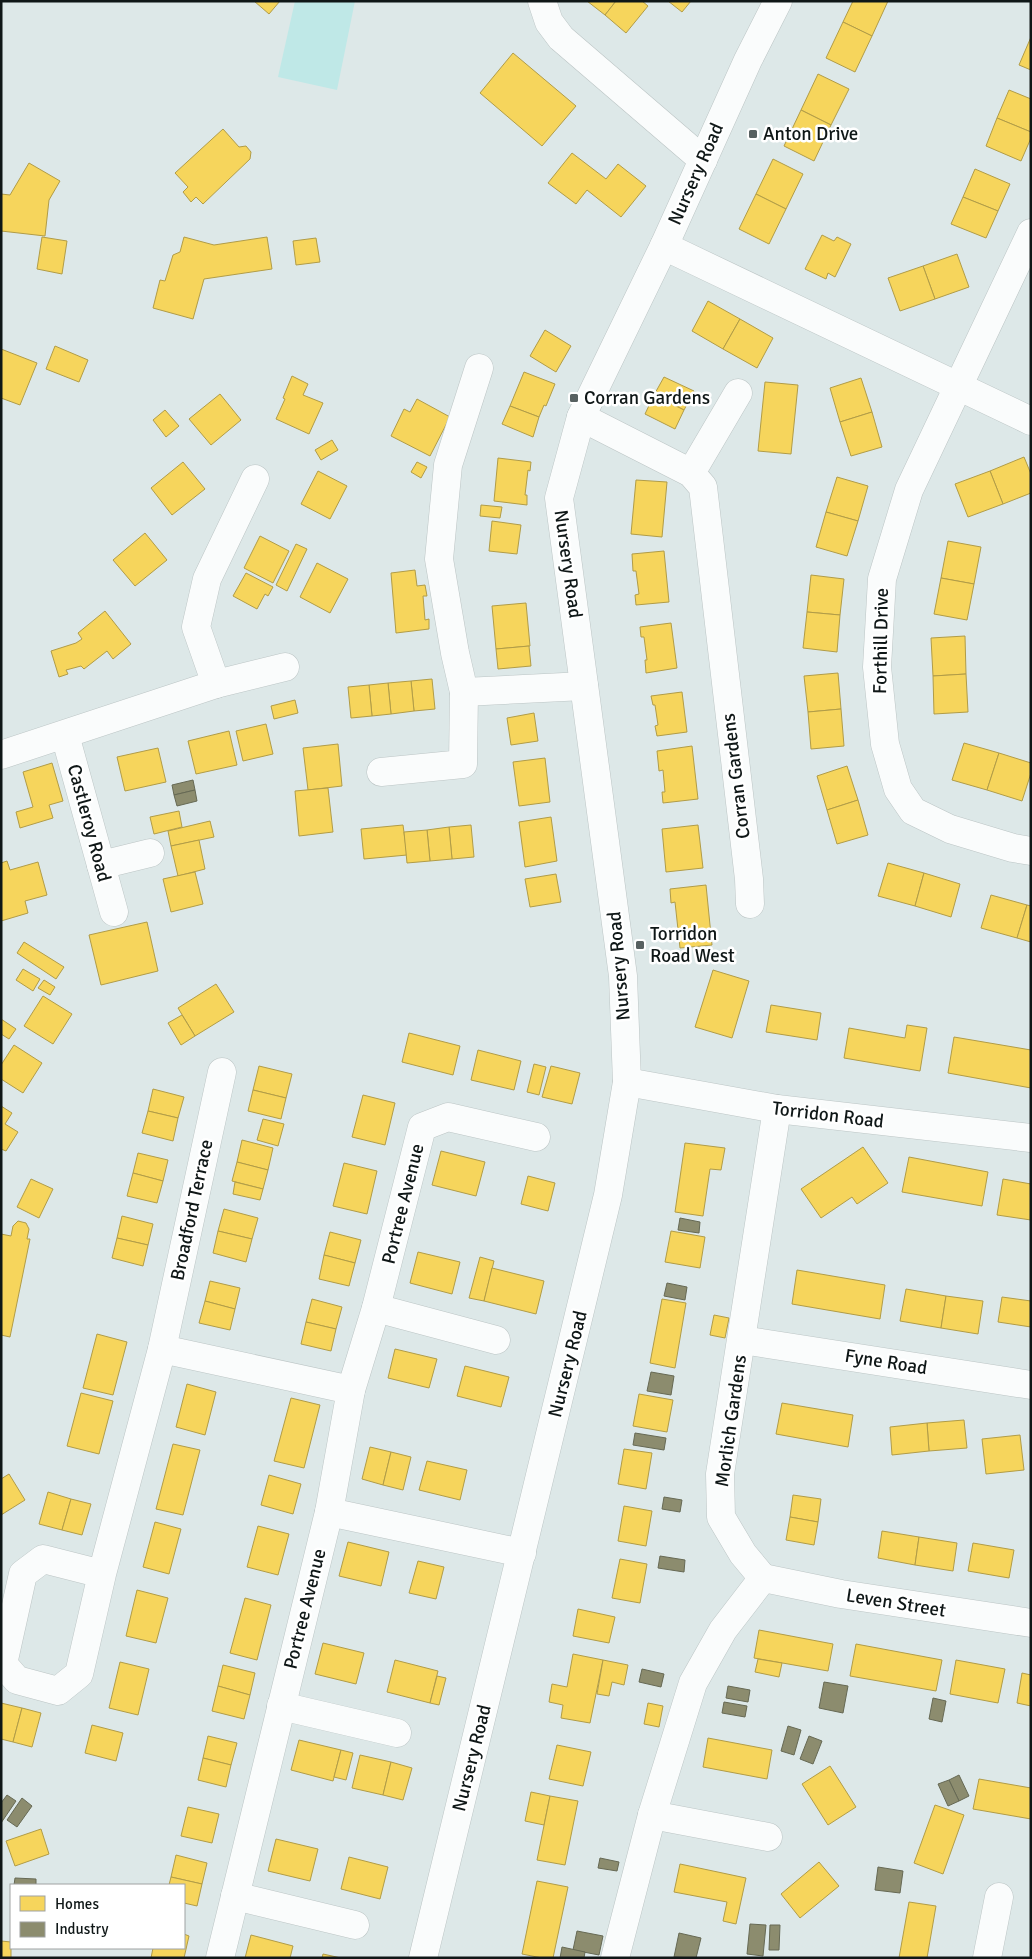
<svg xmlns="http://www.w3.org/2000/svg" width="1032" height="1959" font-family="Signika,sans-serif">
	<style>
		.green { fill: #bfe8e7 }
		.homes { fill: #f6d55c; stroke: #b19c47 }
		.industry { fill: #8c8c6e; stroke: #666954 }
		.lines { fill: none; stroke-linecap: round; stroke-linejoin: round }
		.minor-casing { stroke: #bcc5c5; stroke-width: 29 }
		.minor { stroke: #fafcfc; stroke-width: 28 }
		.poi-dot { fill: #576060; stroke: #fff; stroke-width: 2 }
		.labels { text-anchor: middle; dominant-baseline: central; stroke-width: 5; stroke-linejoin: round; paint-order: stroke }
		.poi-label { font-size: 19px; fill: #0f1717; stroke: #fff; text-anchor: start }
		.street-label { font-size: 19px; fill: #0f1717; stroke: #fff }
	</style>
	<rect width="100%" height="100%" fill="#dde8e8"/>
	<path class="green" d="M295,1H355L337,90L278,77Z"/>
	<g class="homes">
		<path d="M254,1H280L269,14Z"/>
		<path d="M587,1H616L605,15Z"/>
		<path d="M616,1H642L648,6L626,33L605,15Z"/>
		<path d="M668,1H691L682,12Z"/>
		<path d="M853,1H888L872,36L843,22Z"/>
		<path d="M843,22L872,36L855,72L826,58Z"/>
		<path d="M1031,37V70L1019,65Z"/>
		<path d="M513,53L576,106L542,146L480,93Z"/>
		<path d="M818,74L849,89L831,125L801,110Z"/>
		<path d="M1009,90L1031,99V132L997,118Z"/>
		<path d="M801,110L831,125L814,161L784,146Z"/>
		<path d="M997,118L1031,132V138L1021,161L986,146Z"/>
		<path d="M223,129L239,147L246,146L251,152L250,159L203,204L196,197L191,202L183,192L188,187L175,173Z"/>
		<path d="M572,153L606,179L618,164L646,186L621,217L587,190L576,204L548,183Z"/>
		<path d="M773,159L803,174L786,209L756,194Z"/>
		<path d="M29,163L60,181L49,200L45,236L1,231V194L10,195Z"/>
		<path d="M975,169L1010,184L998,211L963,197Z"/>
		<path d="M756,194L786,209L769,244L739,229Z"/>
		<path d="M963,197L998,211L986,238L951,224Z"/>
		<path d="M822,235L834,241L837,237L851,244L835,277L828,273L826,279L805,269Z"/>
		<path d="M42,237L67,241L62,274L37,269Z"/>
		<path d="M184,237L214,245L267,237L272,269L204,279L193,319L153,308L160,280L165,281L173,255L180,252Z"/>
		<path d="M316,238L320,262L296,265L293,241Z"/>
		<path d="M957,254L969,287L935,299L923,266Z"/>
		<path d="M923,266L935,299L900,311L888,278Z"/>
		<path d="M708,301L740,319L723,349L692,331Z"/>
		<path d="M740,319L773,338L757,368L723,349Z"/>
		<path d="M545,330L571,346L556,372L530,356Z"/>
		<path d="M55,346L88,360L79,382L46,369Z"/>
		<path d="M1,349L37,363L20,405L1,398Z"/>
		<path d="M524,372L555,384L546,406L544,405L539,417L510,406Z"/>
		<path d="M292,376L308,384L303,395L323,403L309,434L276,419L285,399L283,398Z"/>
		<path d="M664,377L694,391L684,410L654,395Z"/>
		<path d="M861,378L872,412L840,422L830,388Z"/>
		<path d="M765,382L798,385L791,454L758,451Z"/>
		<path d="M220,394L241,420L211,445L189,419Z"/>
		<path d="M654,395L684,410L675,429L645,414Z"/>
		<path d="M417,399L450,417L430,456L391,436L404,409L410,412Z"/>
		<path d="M510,406L539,417L533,437L502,424Z"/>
		<path d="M165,410L179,426L166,437L153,420Z"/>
		<path d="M872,412L882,447L851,456L840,422Z"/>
		<path d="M332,440L338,450L321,460L315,450Z"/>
		<path d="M1024,457L1031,474V493L1003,504L990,471Z"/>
		<path d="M498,458L531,462L530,471L528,470L525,495H527V505L494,501Z"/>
		<path d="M183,462L205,489L172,515L151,488Z"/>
		<path d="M417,462L427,467L421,478L411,472Z"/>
		<path d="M318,471L347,486L330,519L301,504Z"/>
		<path d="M990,471L1003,504L968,517L955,484Z"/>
		<path d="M837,477L868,486L858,521L826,512Z"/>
		<path d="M636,480L667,482L662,537L631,534Z"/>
		<path d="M481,505L502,507L500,518L480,516Z"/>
		<path d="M826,512L858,521L847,556L816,547Z"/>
		<path d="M492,521L521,525L517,554L489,551Z"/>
		<path d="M145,533L167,560L135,586L113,560Z"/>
		<path d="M260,536L289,551L273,583L244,568Z"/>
		<path d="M948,541L981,547L974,584L941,578Z"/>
		<path d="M296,544L307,549L287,591L276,585Z"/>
		<path d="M664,551L669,602L636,605L635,595L639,594L636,571H633L632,554Z"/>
		<path d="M317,563L348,579L330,613L300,597Z"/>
		<path d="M415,570L417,586L425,585L427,596H423L425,620L429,619V629L396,633L391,573Z"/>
		<path d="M246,573L273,587L268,596L265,594L257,609L233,596Z"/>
		<path d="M811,575L844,579L840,615L807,612Z"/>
		<path d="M941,578L974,584L967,620L934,614Z"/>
		<path d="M526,603L530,646L496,649L492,606Z"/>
		<path d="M105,611L131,644L113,659L107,651L84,669L81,666L66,670L68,674L59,677L51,651L76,643L82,639L78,633Z"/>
		<path d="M807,612L840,615L837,652L803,648Z"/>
		<path d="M671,623L677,668L646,673L645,660H647L644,637H641L640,627Z"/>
		<path d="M965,636L966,674L933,676L931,638Z"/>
		<path d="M529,646L531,666L498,669L496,649Z"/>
		<path d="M838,673L841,709L808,712L804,676Z"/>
		<path d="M966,674L968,712L934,714L933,676Z"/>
		<path d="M432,679L435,709L414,711L411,681Z"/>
		<path d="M411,681L414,711L391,714L388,683Z"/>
		<path d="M388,683L391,714L372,716L369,685Z"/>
		<path d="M369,685L372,716L351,718L348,687Z"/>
		<path d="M682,692L687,732L657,736L655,726L658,725L655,705H653L651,696Z"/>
		<path d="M295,700L298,713L274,719L271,706Z"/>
		<path d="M841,709L844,746L811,749L808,712Z"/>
		<path d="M534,713L538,741L511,745L507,718Z"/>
		<path d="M266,724L273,754L243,761L236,731Z"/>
		<path d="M229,731L237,765L196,774L188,741Z"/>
		<path d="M964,743L999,753L987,790L952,780Z"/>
		<path d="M338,744L342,786L308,790L303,748Z"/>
		<path d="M692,746L698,799L663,803L662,792H665L663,770L659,771L657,751Z"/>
		<path d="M158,748L166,782L125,791L117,757Z"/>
		<path d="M999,753L1031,763V773L1022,801L987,790Z"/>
		<path d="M545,758L550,802L519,806L513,762Z"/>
		<path d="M52,763L63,801L49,805L53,818L20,828L16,812L33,807L23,772Z"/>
		<path d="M847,766L858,800L827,810L817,776Z"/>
		<path d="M328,788L333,832L299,836L295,791Z"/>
		<path d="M858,800L868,835L837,844L827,810Z"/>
		<path d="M179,811L182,827L154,834L150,817Z"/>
		<path d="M551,817L557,861L525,867L519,822Z"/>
		<path d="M210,821L214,837L171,846L168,831Z"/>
		<path d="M403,825L407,855L364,859L361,829Z"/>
		<path d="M471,825L474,857L452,859L449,827Z"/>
		<path d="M698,825L703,868L666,872L662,829Z"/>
		<path d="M449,827L452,859L430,861L427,830Z"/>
		<path d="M427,830L430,861L407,863L404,832Z"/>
		<path d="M199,840L205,869L178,876L171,846Z"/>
		<path d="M7,861L10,870L38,862L47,895L25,901L28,913L1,921V863Z"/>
		<path d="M888,863L924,873L915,906L878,896Z"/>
		<path d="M195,872L203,904L171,912L163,879Z"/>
		<path d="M924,873L960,884L951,917L915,906Z"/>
		<path d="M556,874L561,902L530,907L525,879Z"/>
		<path d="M706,885L712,945L680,948L675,902L671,903L670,889Z"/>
		<path d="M991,895L1027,905L1017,938L981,928Z"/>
		<path d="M1027,905L1031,906V942L1017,938Z"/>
		<path d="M147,922L158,971L101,985L89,935Z"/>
		<path d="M24,942L64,967L56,979L17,953Z"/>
		<path d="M23,969L40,979L33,991L16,980Z"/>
		<path d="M713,970L749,981L732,1038L695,1027Z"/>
		<path d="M44,980L55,987L50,995L38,988Z"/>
		<path d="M216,984L234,1012L195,1036L178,1008Z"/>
		<path d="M43,996L72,1014L53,1044L24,1026Z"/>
		<path d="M771,1005L821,1013L817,1040L766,1032Z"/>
		<path d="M182,1015L195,1036L181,1045L168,1023Z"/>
		<path d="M1,1019L16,1029L9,1039L1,1034Z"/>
		<path d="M907,1025L927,1028L920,1071L844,1058L849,1028L905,1038Z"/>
		<path d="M409,1033L460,1046L453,1075L402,1062Z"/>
		<path d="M954,1037L1031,1050V1088L948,1073Z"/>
		<path d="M14,1045L42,1063L23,1093L1,1079V1065Z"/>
		<path d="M478,1050L521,1061L514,1090L471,1080Z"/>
		<path d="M534,1064L546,1067L539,1095L527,1092Z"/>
		<path d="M259,1066L292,1074L286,1098L253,1090Z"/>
		<path d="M551,1066L580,1073L572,1104L542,1097Z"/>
		<path d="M153,1089L184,1097L178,1118L148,1111Z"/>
		<path d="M253,1090L286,1098L281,1119L248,1111Z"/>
		<path d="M363,1095L395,1103L385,1145L352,1137Z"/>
		<path d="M1,1106L12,1113L5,1124L18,1132L6,1151L1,1149Z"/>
		<path d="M148,1111L178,1118L173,1141L142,1133Z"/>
		<path d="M263,1119L284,1124L278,1146L257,1140Z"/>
		<path d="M242,1140L273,1148L268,1170L237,1162Z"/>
		<path d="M685,1143L725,1148L721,1170L710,1169L703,1216L675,1212Z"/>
		<path d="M863,1147L888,1183L857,1204L852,1197L821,1218L801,1189Z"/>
		<path d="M441,1151L485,1162L476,1196L432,1185Z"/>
		<path d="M138,1153L168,1160L163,1181L133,1173Z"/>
		<path d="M909,1157L988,1172L982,1206L902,1192Z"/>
		<path d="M237,1162L268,1170L263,1189L232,1181Z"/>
		<path d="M344,1163L377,1171L367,1214L333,1206Z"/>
		<path d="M133,1173L163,1181L157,1203L127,1196Z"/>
		<path d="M528,1176L555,1183L548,1211L521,1204Z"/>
		<path d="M31,1179L53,1189L39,1218L17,1207Z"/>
		<path d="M1003,1179L1031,1184V1220L997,1215Z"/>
		<path d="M235,1182L263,1189L260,1200L233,1194Z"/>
		<path d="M224,1209L258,1218L252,1239L218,1231Z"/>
		<path d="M122,1216L153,1224L148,1245L117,1238Z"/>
		<path d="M18,1221L26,1223L29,1229L27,1239H30L10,1337L1,1335V1234L11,1236L13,1226Z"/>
		<path d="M218,1231L252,1239L246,1262L213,1253Z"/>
		<path d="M671,1231L705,1237L700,1268L665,1262Z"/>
		<path d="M330,1232L361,1240L355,1263L324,1255Z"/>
		<path d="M117,1238L148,1245L143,1266L112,1258Z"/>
		<path d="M418,1252L460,1262L452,1294L410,1283Z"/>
		<path d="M324,1255L355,1263L349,1286L319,1279Z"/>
		<path d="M480,1257L494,1261L484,1301L469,1298Z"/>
		<path d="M492,1268L544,1281L536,1314L484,1301Z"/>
		<path d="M797,1270L885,1285L880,1319L792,1304Z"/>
		<path d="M210,1281L240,1288L235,1309L205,1301Z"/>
		<path d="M906,1289L946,1296L941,1328L900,1321Z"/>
		<path d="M946,1296L983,1301L978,1334L941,1328Z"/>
		<path d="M1002,1297L1031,1301V1327L998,1322Z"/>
		<path d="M312,1299L342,1307L336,1329L306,1322Z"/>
		<path d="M662,1299L686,1303L675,1368L650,1363Z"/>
		<path d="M205,1301L235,1309L230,1330L199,1323Z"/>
		<path d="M714,1315L729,1318L725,1338L710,1335Z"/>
		<path d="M306,1322L336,1329L331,1351L301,1344Z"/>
		<path d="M97,1334L127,1342L113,1395L83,1388Z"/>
		<path d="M395,1349L437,1359L429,1388L388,1378Z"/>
		<path d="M465,1366L509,1377L501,1407L457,1396Z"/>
		<path d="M187,1384L216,1392L205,1435L176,1427Z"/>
		<path d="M81,1393L113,1401L99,1454L67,1446Z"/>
		<path d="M639,1394L673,1400L667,1432L633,1426Z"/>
		<path d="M291,1398L320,1405L304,1468L274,1461Z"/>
		<path d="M782,1403L853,1415L848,1447L776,1434Z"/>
		<path d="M964,1420L967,1448L929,1451L927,1423Z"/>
		<path d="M927,1423L929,1451L892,1455L890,1427Z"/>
		<path d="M1020,1435L1024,1470L986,1474L982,1439Z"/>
		<path d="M173,1444L200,1450L183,1515L156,1509Z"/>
		<path d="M370,1447L391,1452L383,1485L362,1479Z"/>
		<path d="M624,1449L652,1453L646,1489L618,1484Z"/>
		<path d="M391,1452L411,1457L403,1490L383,1485Z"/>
		<path d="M427,1461L467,1470L460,1500L419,1490Z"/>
		<path d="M9,1474L25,1500L1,1515V1479Z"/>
		<path d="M269,1475L301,1484L293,1514L261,1505Z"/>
		<path d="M48,1492L71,1499L62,1530L39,1524Z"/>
		<path d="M793,1495L821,1499L818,1522L790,1517Z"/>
		<path d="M71,1499L91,1504L82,1535L62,1530Z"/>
		<path d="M624,1506L652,1511L646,1546L618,1541Z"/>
		<path d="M790,1517L818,1522L814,1545L786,1540Z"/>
		<path d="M155,1522L181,1529L169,1574L143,1567Z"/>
		<path d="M258,1526L289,1534L278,1575L247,1567Z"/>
		<path d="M882,1531L919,1537L915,1565L878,1558Z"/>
		<path d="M919,1537L957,1543L953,1571L915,1565Z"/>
		<path d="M348,1542L389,1552L381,1586L339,1576Z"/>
		<path d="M973,1543L1014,1550L1009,1578L968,1571Z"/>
		<path d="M620,1559L647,1564L640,1603L612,1598Z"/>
		<path d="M418,1561L444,1567L436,1599L409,1593Z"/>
		<path d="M137,1590L168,1598L156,1643L126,1636Z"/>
		<path d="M245,1598L271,1605L257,1660L230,1653Z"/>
		<path d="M578,1609L615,1617L609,1643L573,1636Z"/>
		<path d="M759,1630L833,1644L828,1671L754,1658Z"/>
		<path d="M323,1643L364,1653L356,1684L315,1674Z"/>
		<path d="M856,1644L942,1660L936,1691L850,1676Z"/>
		<path d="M573,1654L603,1660L590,1723L561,1718L563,1705L549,1702L552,1684L567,1687Z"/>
		<path d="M758,1659L782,1663L779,1677L755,1672Z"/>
		<path d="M395,1660L438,1671L430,1703L387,1692Z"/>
		<path d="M603,1660L628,1665L624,1685L612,1682L609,1696L597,1694Z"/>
		<path d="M956,1660L1005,1669L998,1703L950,1694Z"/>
		<path d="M120,1662L149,1669L138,1715L109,1708Z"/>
		<path d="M223,1665L255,1673L250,1695L218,1686Z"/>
		<path d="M1022,1673L1031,1675V1706L1017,1703Z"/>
		<path d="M437,1676L446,1678L439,1705L430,1703Z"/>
		<path d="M218,1686L250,1695L244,1719L212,1711Z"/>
		<path d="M1,1703L22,1708L13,1742L1,1739Z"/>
		<path d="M648,1703L663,1706L659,1727L644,1724Z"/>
		<path d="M22,1708L41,1713L32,1747L13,1742Z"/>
		<path d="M92,1725L123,1733L116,1761L85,1753Z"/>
		<path d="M208,1736L237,1743L231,1765L203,1758Z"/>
		<path d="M708,1738L772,1750L767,1779L703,1767Z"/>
		<path d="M299,1740L341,1750L333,1781L291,1770Z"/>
		<path d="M557,1745L591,1752L583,1786L549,1779Z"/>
		<path d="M341,1750L353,1753L346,1780L334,1777Z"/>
		<path d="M360,1755L391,1762L383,1795L352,1788Z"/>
		<path d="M203,1758L231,1765L226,1787L198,1780Z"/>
		<path d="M391,1762L412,1768L403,1800L383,1795Z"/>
		<path d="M830,1766L856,1807L828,1825L802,1784Z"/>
		<path d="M979,1779L1031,1788V1819L973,1809Z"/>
		<path d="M531,1792L550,1796L544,1825L525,1821Z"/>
		<path d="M550,1796L578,1801L565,1865L537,1860Z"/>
		<path d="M935,1805L964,1815L943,1874L914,1863Z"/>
		<path d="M188,1807L219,1814L212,1843L181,1836Z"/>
		<path d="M41,1829L49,1854L15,1866L6,1841Z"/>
		<path d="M276,1839L318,1849L310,1881L268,1871Z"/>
		<path d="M176,1855L207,1863L202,1884L171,1877Z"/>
		<path d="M349,1857L388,1867L380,1899L341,1889Z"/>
		<path d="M819,1862L839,1886L800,1918L781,1894Z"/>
		<path d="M680,1864L746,1878L736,1924L723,1921L727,1902L674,1892Z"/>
		<path d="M171,1877L202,1884L197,1906L184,1903V1885H169Z"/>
		<path d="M537,1881L568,1887L553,1958H542L522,1954Z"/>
		<path d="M909,1902L936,1906L927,1958H899Z"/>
		<path d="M184,1934L189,1936L184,1958H151L153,1948H184Z"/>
		<path d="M251,1935L293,1946L290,1958H245Z"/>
		<path d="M1,1941L11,1942V1958H1Z"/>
		<path d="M323,1954L341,1958H322Z"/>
	</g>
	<g class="industry">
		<path d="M193,780L195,790L174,795L172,785Z"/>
		<path d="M195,790L197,801L177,806L174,795Z"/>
		<path d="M680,1218L700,1222L699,1233L678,1230Z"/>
		<path d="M667,1283L687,1287L685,1300L664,1296Z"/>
		<path d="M651,1372L674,1376L671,1395L647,1391Z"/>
		<path d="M635,1433L666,1438L664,1450L633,1445Z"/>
		<path d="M664,1497L682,1500L680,1512L662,1509Z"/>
		<path d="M660,1556L685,1560L684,1572L658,1568Z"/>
		<path d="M642,1669L664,1674L661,1687L639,1682Z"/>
		<path d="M824,1682L848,1686L843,1713L819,1708Z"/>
		<path d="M728,1686L750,1690L748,1702L726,1698Z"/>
		<path d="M933,1698L946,1701L942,1722L929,1719Z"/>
		<path d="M724,1702L747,1706L745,1717L722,1713Z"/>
		<path d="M788,1726L801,1730L794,1755L781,1751Z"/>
		<path d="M809,1736L822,1741L813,1764L800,1759Z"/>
		<path d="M959,1775L969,1796L959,1801L949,1780Z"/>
		<path d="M949,1780L959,1801L948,1806L938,1784Z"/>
		<path d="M7,1795L16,1801L1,1823V1803Z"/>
		<path d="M22,1798L32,1806L17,1827L7,1820Z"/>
		<path d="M600,1858L619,1862L617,1871L598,1868Z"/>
		<path d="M878,1867L903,1871L900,1893L875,1890Z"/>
		<path d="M15,1878L36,1879V1885H14Z"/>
		<path d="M750,1924L766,1925L763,1956L747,1954Z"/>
		<path d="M770,1925H780L779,1950H769Z"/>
		<path d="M577,1931L603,1936L599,1955L573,1950Z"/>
		<path d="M679,1933L701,1938L696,1958L674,1957Z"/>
		<path d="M562,1947L585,1952L584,1958H560Z"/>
	</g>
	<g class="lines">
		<g class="minor-casing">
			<g id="minor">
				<path d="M542,1L549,22L561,38L703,160"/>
				<path d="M1031,233L909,490L882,579L877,667L885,744L898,789L913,811L950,829L1013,848L1031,851"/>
				<path d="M664,246L1031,421"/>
				<path d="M581,417L691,473L703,487L749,879L750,904"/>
				<path d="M691,473L738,393"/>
				<path d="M216,684L196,627L207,579L255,479"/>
				<path d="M464,692L584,686"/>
				<path d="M65,735L114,912"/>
				<path d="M1,755L216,684L285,667"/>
				<path d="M381,772L463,764L464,692L455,653L439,559L448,465L479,368"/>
				<path d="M101,865L150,853"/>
				<path d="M627,1082L777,1109L1031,1138"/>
				<path d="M376,1308L496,1340"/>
				<path d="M742,1340L1031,1385"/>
				<path d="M162,1349L351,1390"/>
				<path d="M329,1512L522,1553"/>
				<path d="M102,1574L43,1559L23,1574L3,1664L17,1680L58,1691L79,1674L102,1574L162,1349L222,1072"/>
				<path d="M763,1578L841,1594L1031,1623"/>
				<path d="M281,1706L397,1733"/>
				<path d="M652,1815L768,1837"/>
				<path d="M235,1896L355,1925"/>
				<path d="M220,1958L329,1512L351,1390L376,1308L422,1127L448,1117L536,1137"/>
				<path d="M423,1958L608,1195L627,1082L623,976L559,498L581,417L664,246L748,60L778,1"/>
				<path d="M615,1958L652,1815L693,1683L723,1630L763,1578L743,1554L721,1517L720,1474L777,1109"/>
				<path d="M987,1958L999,1897"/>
			</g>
		</g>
		<use href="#minor" class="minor"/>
	</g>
	<g class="poi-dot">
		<rect x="748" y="129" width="10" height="10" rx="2.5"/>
		<rect x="569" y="393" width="10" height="10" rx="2.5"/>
		<rect x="635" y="940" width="10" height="10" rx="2.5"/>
	</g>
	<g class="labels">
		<g class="poi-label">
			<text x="763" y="134">Anton Drive</text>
			<text x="584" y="398">Corran Gardens</text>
			<text x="650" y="934">Torridon<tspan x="650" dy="22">Road West</tspan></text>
		</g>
		<g class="street-label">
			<text transform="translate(696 174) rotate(-66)">Nursery Road</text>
			<text transform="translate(568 564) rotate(82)">Nursery Road</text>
			<text transform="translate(881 641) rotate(-89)">Forthill Drive</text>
			<text transform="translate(736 776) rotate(-97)">Corran Gardens</text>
			<text transform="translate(89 823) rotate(75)">Castleroy Road</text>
			<text transform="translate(619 966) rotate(-95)">Nursery Road</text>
			<text transform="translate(828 1115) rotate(7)">Torridon Road</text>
			<text transform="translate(403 1204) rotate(-76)">Portree Avenue</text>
			<text transform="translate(192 1210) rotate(-78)">Broadford Terrace</text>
			<text transform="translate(886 1362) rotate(9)">Fyne Road</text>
			<text transform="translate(568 1364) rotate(-76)">Nursery Road</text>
			<text transform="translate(731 1421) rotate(-82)">Morlich Gardens</text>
			<text transform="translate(896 1603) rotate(9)">Leven Street</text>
			<text transform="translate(305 1609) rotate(-76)">Portree Avenue</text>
			<text transform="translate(472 1758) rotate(-76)">Nursery Road</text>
		</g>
	</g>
	<rect width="1032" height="1959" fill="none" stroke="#0f1717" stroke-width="5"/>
	<rect x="10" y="1884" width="175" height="65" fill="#ffffff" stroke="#9fa2a2"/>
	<rect x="20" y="1896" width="25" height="15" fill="#f6d55c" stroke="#9fa2a2"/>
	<text x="55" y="1909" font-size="15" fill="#0f1717">Homes</text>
	<rect x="20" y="1922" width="25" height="15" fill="#8c8c6e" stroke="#9fa2a2"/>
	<text x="55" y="1934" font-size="15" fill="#0f1717">Industry</text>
</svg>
